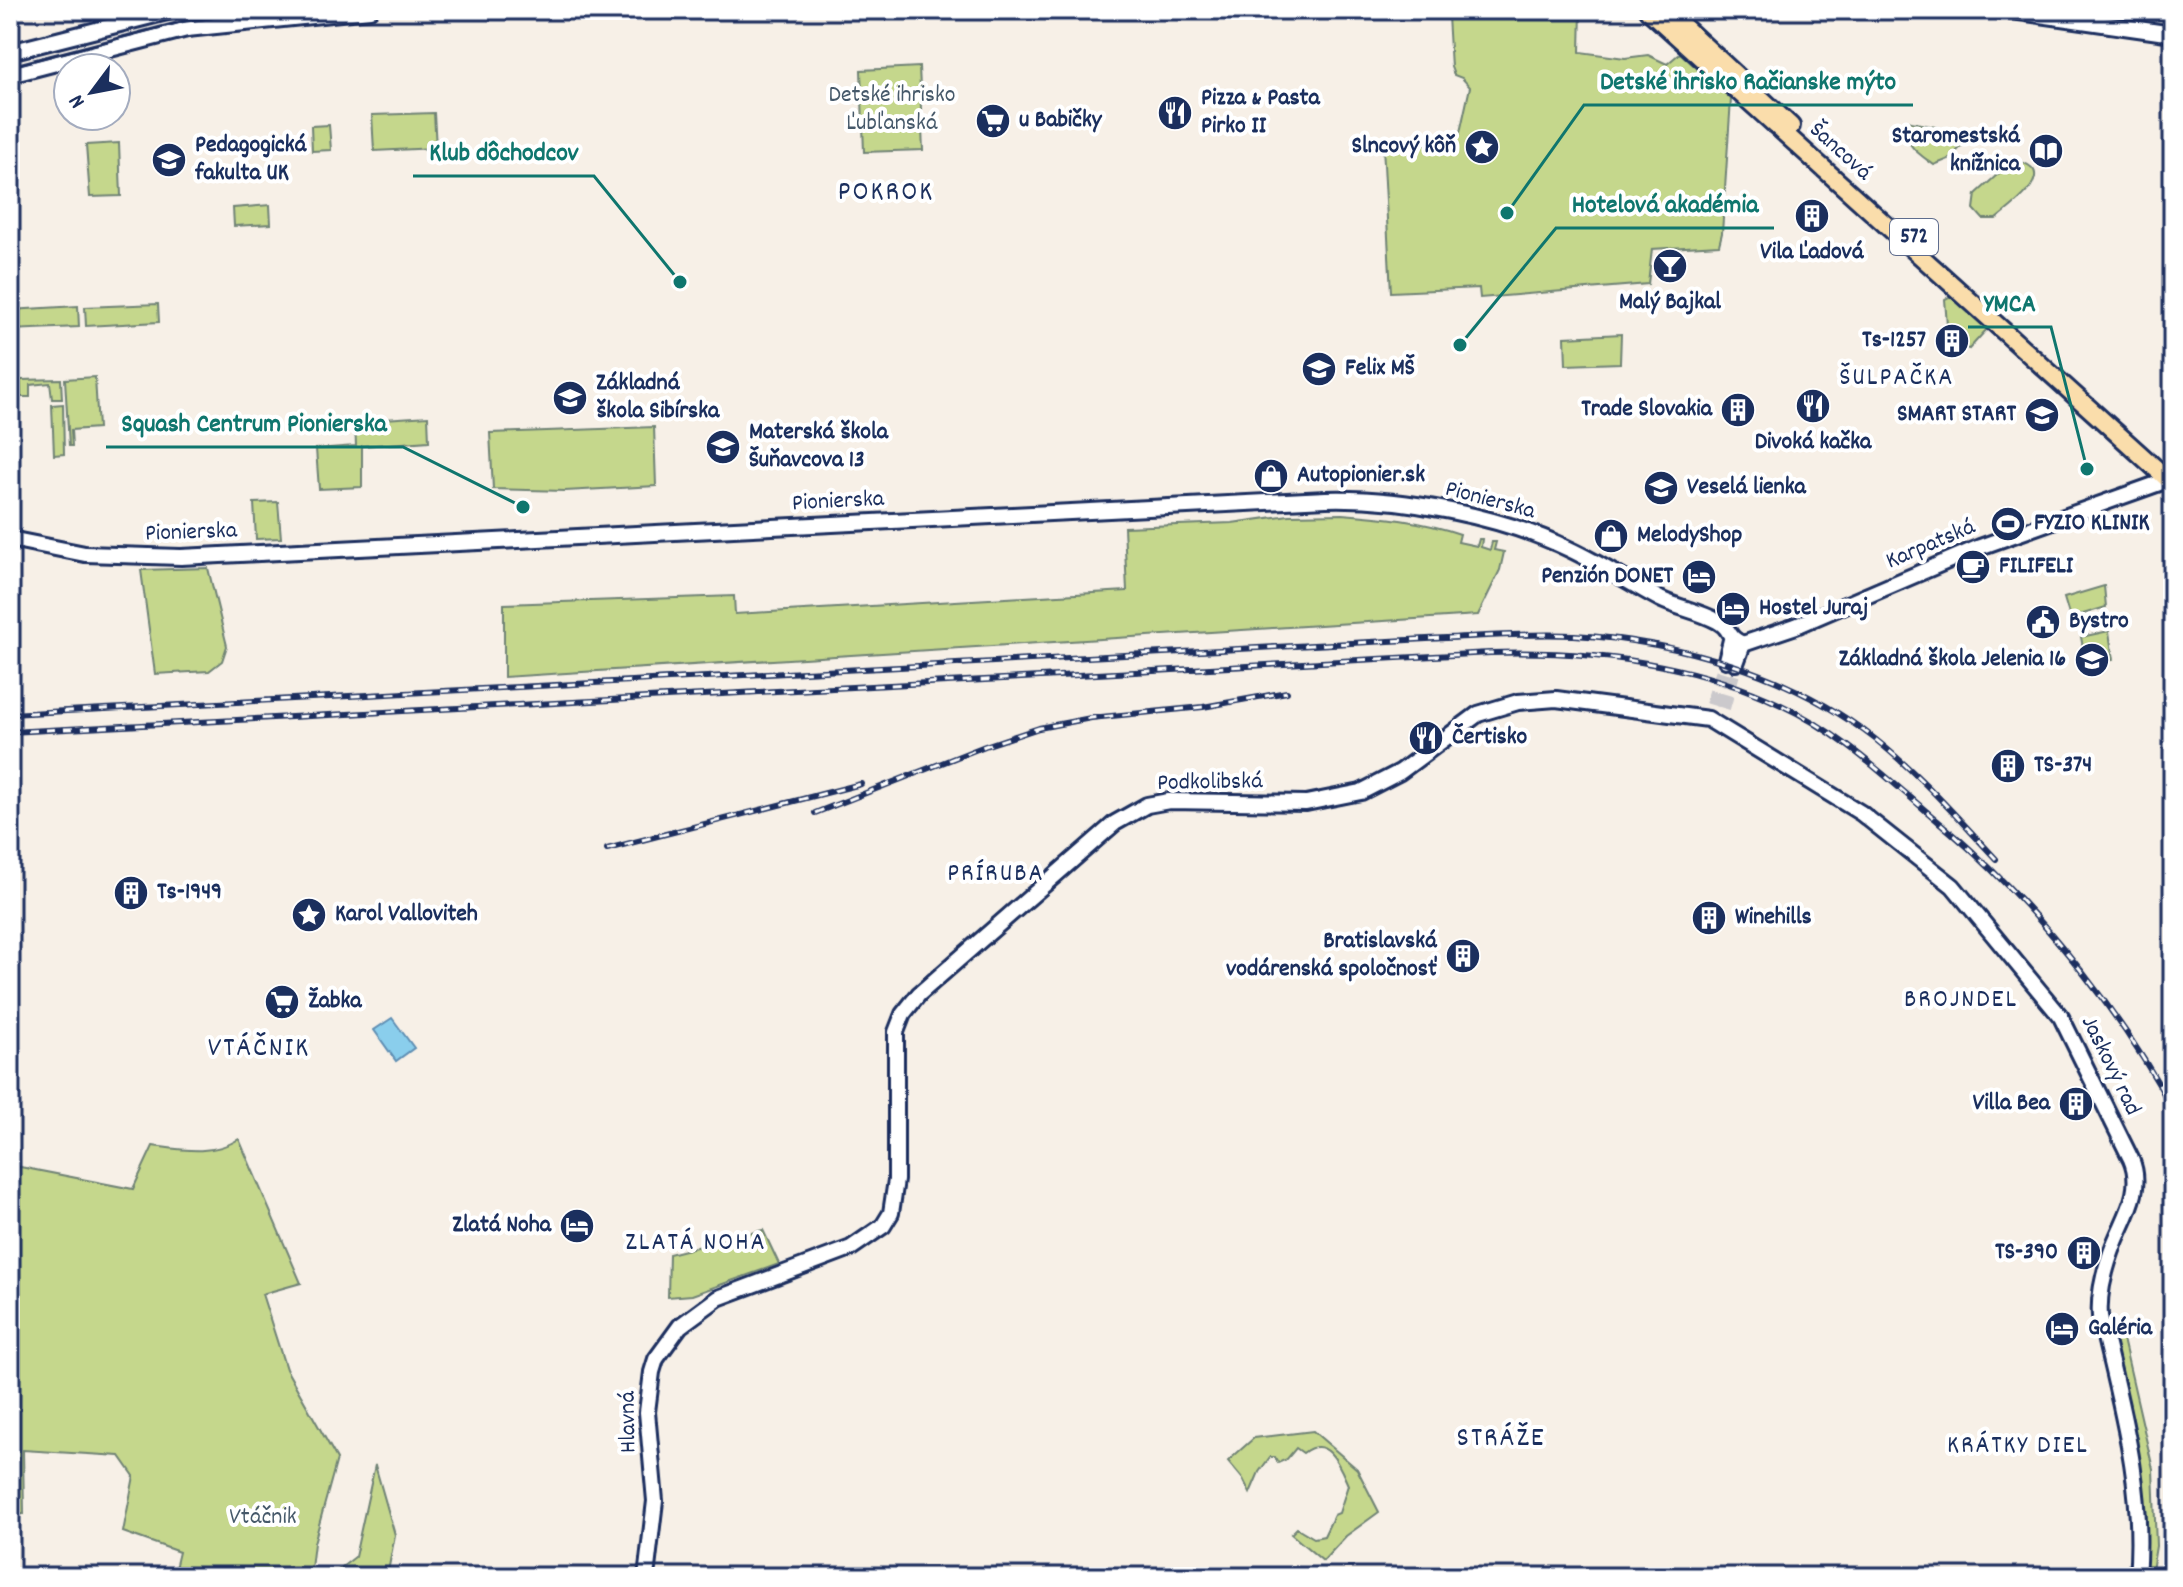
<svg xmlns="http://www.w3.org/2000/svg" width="2183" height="1587" font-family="Dekko,sans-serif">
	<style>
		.green { fill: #c5d78c; stroke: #708375; stroke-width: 2 }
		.water { fill: #8aceec; stroke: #5e8eb3; stroke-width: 2 }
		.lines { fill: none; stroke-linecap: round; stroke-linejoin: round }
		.secondary-tunnel { stroke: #cbc9cc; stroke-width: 14; stroke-dasharray: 14 7; stroke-linecap: butt }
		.secondary-casing { stroke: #1b2f5e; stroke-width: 20 }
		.primary-casing { stroke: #1b2f5e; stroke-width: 22 }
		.secondary { stroke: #fff; stroke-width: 14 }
		.primary { stroke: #faddab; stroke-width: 16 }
		.tram { stroke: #1b2f5e; stroke-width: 2 }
		.rail-casing { stroke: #1b2f5e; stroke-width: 6 }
		.rail { stroke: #fff; stroke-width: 3; stroke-dasharray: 9; stroke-linecap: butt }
		.labels { text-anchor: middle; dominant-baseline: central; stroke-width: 8; stroke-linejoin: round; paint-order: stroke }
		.shield { fill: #fff; stroke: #5f6d8e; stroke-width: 2 }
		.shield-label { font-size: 22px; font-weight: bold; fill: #1b2f5e }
		.park-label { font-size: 24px; fill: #46596a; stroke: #fff }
		.poi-label { font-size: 24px; font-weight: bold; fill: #1b2f5e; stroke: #fff; text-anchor: start }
		.street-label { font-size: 24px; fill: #1b2f5e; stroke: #fff }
		.neighbourhood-label { font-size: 26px; letter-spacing: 2px; fill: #1b2f5e; stroke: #fff }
		.quarter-label { font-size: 28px; letter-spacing: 2px; fill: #1b2f5e; stroke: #fff }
		.leader { fill: none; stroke: #0f766e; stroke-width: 3 }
		.callout-dot { fill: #0f766e; stroke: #fff; stroke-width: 3 }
		.callout-label { font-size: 26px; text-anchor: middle; font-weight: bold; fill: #0f766e; stroke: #fff; stroke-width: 8; stroke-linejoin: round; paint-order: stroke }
	</style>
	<rect width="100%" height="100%" fill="#f7f0e7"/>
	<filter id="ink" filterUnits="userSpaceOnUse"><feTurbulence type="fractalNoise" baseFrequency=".0125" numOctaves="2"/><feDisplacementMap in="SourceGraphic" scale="16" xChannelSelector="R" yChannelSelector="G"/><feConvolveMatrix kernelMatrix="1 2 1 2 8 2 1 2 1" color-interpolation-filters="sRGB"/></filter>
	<g filter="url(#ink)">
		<g class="green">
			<path d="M1452,10H1581L1580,52L1625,58L1648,55L1667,64L1680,53L1731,99L1722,233L1719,245L1652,249L1648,284L1480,298L1479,288L1391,292L1383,146L1451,142L1459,137L1470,87L1462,78L1454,75L1451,67L1448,16V12Z"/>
			<path d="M919,67L923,150L864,152L861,70Z"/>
			<path d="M434,113L436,148L374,151L372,115Z"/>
			<path d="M1907,121L1958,132L1966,142L1949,159L1934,165C1915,151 1904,146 1907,121Z"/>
			<path d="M329,125L331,150L312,151L311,126Z"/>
			<path d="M119,143L121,196L90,197L86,145Z"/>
			<path d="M2017,161C2062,171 2011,207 1996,219H1983L1974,209L1976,194L2009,164Z"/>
			<path d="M270,205L271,224L234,226L233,208Z"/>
			<path d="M1951,296L1987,329L1969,349L1956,345L1955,339H1948L1945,299Z"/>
			<path d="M158,304L159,322L86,326L85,307Z"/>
			<path d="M78,306L79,327L10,330V310Z"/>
			<path d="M1621,334L1620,363L1566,365L1565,337Z"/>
			<path d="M95,377L98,428L71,430L72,446H69L65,379Z"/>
			<path d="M61,379L62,399H52L50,383L30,385V397H21L20,380Z"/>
			<path d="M63,404L64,454L54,455L52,405Z"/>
			<path d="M428,416L429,441L362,446V487L319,489L316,449L356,446L355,421Z"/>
			<path d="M654,427L656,486L565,491L493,489L490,433Z"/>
			<path d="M278,502L281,538L256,539L254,503Z"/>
			<path d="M1342,514C1382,517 1422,521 1460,534L1458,542L1477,546L1479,539H1482L1481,547L1490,550L1492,542H1496L1494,550L1504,552L1500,570L1478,615L504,677V604L734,596L735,614L1127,591L1124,527L1232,523L1289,515Z"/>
			<path d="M208,568L227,646L222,661L209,671L155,674L141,570Z"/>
			<path d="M2104,586L2106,607L2070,618L2064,598Z"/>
			<path d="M2109,631L2113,660L2086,664L2081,637Z"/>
			<path d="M239,1139L301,1283L262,1294L286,1369L337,1459L314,1543L310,1577H173L179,1552L123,1532L134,1476L120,1456L23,1450L24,1514L10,1515V1165L133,1189L153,1146C183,1150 212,1156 239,1139Z"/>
			<path d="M763,1230L779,1264L692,1295L668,1297L669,1254Z"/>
			<path d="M2123,1339L2153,1469L2156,1546L2151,1577H2142L2139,1476L2131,1417L2114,1340Z"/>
			<path d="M1313,1431L1357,1469L1379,1512L1346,1536L1323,1561L1291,1534L1297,1528L1314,1538L1324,1536L1334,1515L1339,1513L1348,1485C1340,1467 1328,1433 1303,1453L1296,1448L1287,1459L1278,1463L1275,1457H1270L1259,1472L1250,1493L1243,1479L1228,1461L1254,1438Z"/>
			<path d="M375,1465L395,1535L387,1577H329L355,1557Z"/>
		</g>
		<path class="water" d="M392,1018L414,1048L396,1061L374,1030Z"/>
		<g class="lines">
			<g class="secondary-tunnel">
				<path d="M1712,705L1726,660"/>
				<path d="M1723,708L1736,663"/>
			</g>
			<g class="secondary-casing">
				<g id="secondary">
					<path d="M2005,10L2173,34"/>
					<path d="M10,52L175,10"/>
					<path d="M10,75L187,29L370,10"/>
					<path d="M10,539L85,554L181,557L1326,499C1401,497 1501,516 1569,549C1601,564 1630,583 1660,599C1678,608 1699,611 1717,621C1732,628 1725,637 1743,644"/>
					<path d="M1743,644L1796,626L1980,547L2168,480"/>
					<path d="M1726,660L1731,640"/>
					<path d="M1736,663L1743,644"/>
					<path d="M646,1577L655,1501L647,1412L652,1372L656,1359L680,1326L718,1298L851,1248L883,1226L891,1213L896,1180V1032L903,1014L919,994L1115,823L1147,805L1169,801L1306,803L1361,792L1400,772L1478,714L1518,702L1556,699L1708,719L1861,813L1953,886L2061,1017L2131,1159C2144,1189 2126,1215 2115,1242C2106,1265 2098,1291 2100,1316C2120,1403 2145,1486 2137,1577"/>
				</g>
			</g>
			<g class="primary-casing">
				<g id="primary">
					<path d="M1648,10L2173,484"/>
					<path d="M1666,10L1791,126"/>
				</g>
			</g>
			<use href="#secondary" class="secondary"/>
			<use href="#primary" class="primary"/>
			<path class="tram" d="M10,67L183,22L274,10"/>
			<g class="rail-casing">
				<g id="rail">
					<path d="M10,714L1446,638C1489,636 1532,633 1574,635C1679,641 1792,674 1875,739C1920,775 1957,817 1996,859"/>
					<path d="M10,732L1490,653C1589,650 1691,662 1781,705C1833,729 1875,767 1918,804C1936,820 1955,835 1973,852C2048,922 2125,1019 2173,1110"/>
					<path d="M815,813L985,746L1039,728L1091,718L1203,707L1287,692"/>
					<path d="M607,849L861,784"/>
				</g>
			</g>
			<use href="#rail" class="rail"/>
		</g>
	</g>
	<defs>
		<g id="restaurant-disc" transform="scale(1.8)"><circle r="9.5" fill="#1b2f5e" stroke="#fff"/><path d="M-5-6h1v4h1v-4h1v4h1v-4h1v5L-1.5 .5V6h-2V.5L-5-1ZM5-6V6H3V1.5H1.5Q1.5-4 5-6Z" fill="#fff"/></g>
		<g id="supermarket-disc" transform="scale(1.8)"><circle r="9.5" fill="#1b2f5e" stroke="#fff"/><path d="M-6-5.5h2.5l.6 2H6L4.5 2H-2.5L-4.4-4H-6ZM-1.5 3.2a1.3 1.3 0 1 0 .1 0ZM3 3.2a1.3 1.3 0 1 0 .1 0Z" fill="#fff"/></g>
		<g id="sight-disc" transform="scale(1.8)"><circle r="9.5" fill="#1b2f5e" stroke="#fff"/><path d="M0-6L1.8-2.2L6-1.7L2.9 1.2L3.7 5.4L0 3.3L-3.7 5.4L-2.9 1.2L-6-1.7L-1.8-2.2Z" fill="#fff"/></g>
		<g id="library-disc" transform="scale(1.8)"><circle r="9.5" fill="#1b2f5e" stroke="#fff"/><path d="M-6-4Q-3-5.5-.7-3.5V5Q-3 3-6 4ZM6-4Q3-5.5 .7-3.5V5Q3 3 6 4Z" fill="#fff"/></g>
		<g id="university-disc" transform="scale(1.8)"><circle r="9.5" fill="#1b2f5e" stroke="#fff"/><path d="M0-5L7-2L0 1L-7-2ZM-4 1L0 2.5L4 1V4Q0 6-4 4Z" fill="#fff"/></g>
		<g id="building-disc" transform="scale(1.8)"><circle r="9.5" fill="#1b2f5e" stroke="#fff"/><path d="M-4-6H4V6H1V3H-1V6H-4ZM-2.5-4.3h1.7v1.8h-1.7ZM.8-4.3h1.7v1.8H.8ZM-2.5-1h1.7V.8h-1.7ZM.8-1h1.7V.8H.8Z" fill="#fff"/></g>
		<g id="bar-disc" transform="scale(1.8)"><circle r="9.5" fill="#1b2f5e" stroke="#fff"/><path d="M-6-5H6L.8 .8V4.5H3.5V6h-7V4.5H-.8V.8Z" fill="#fff"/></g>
		<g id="school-disc" transform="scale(1.8)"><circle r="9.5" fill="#1b2f5e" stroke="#fff"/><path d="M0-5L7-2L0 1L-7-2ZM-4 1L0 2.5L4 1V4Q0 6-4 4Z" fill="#fff"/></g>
		<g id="shop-disc" transform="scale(1.8)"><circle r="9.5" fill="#1b2f5e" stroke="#fff"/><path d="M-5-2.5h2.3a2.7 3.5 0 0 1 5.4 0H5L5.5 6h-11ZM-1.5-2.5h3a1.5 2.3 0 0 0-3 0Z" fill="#fff"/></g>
		<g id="stadium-disc" transform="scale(1.8)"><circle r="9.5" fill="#1b2f5e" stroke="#fff"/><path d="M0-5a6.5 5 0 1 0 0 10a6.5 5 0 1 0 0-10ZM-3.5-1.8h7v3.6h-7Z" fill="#fff"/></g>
		<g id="cafe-disc" transform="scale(1.8)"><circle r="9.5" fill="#1b2f5e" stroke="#fff"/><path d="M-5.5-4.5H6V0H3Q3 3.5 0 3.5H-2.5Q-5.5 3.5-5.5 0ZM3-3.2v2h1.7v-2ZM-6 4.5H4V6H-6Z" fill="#fff"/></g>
		<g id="hotel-disc" transform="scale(1.8)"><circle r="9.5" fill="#1b2f5e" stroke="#fff"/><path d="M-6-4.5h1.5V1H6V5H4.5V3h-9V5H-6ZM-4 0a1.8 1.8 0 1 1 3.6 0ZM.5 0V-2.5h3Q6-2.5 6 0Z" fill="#fff"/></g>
		<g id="civic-disc" transform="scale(1.8)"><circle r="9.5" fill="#1b2f5e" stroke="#fff"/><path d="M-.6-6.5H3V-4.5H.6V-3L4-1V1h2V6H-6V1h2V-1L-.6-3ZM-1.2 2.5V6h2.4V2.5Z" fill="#fff"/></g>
	</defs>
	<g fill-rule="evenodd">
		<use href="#restaurant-disc" x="1175" y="113"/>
		<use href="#supermarket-disc" x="993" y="121"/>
		<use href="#sight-disc" x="1482" y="147"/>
		<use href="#library-disc" x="2046" y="151"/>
		<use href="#university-disc" x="169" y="160"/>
		<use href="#building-disc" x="1812" y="216"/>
		<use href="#bar-disc" x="1670" y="266"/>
		<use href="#building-disc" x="1952" y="341"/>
		<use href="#school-disc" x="1319" y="369"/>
		<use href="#school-disc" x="570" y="398"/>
		<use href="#restaurant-disc" x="1813" y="406"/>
		<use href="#building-disc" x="1738" y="410"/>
		<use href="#school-disc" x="2042" y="415"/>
		<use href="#school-disc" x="723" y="447"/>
		<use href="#shop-disc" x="1271" y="476"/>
		<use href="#school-disc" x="1661" y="488"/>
		<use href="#stadium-disc" x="2008" y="524"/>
		<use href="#shop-disc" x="1611" y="536"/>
		<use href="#cafe-disc" x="1973" y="567"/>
		<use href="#hotel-disc" x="1699" y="577"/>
		<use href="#hotel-disc" x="1733" y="609"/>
		<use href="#civic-disc" x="2043" y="622"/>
		<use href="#school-disc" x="2092" y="660"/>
		<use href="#restaurant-disc" x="1426" y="738"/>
		<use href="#building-disc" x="2008" y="766"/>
		<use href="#building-disc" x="131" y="893"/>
		<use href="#sight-disc" x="309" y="915"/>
		<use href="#building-disc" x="1709" y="918"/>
		<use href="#building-disc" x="1463" y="956"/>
		<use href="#supermarket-disc" x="282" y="1002"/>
		<use href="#building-disc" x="2076" y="1104"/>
		<use href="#hotel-disc" x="577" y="1226"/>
		<use href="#building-disc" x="2084" y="1253"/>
		<use href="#hotel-disc" x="2062" y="1329"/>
	</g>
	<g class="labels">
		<rect class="shield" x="1890" y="219" width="48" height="36" rx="6"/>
		<g class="shield-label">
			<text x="1914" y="237">572</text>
		</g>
		<g class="park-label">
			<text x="892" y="96">Detské ihrisko<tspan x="892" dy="28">Ľubľanská</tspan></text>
			<text x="263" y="1518">Vtáčnik</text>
		</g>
		<g class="poi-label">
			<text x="1201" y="99">Pizza &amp; Pasta<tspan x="1201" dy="28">Pirko II</tspan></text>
			<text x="1019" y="121">u Babičky</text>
			<text x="2020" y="137" text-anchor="end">Staromestská<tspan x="2020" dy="28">knižnica</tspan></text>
			<text x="195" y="146">Pedagogická<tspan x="195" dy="28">fakulta UK</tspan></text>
			<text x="1456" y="147" text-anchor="end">Slncový kôň</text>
			<text x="1812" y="253" text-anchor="middle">Vila Ľadová</text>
			<text x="1670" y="303" text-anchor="middle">Malý Bajkal</text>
			<text x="1926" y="341" text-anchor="end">Ts-1257</text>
			<text x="1345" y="369">Felix MŠ</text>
			<text x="596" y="384">Základná<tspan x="596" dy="28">škola Sibírska</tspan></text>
			<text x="1712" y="410" text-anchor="end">Trade Slovakia</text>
			<text x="2016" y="415" text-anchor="end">SMART START</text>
			<text x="749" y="433">Materská škola<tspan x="749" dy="28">Šuňavcova 13</tspan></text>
			<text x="1813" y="443" text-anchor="middle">Divoká kačka</text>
			<text x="1297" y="476">Autopionier.sk</text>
			<text x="1687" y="488">Veselá lienka</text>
			<text x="2034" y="524">FYZIO KLINIK</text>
			<text x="1637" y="536">MelodyShop</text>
			<text x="1999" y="567">FILIFELI</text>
			<text x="1673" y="577" text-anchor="end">Penzión DONET</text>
			<text x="1759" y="609">Hostel Juraj</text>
			<text x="2069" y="622">Bystro</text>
			<text x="2066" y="660" text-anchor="end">Základná škola Jelenia 16</text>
			<text x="1452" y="738">Čertisko</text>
			<text x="2034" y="766">TS-374</text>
			<text x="157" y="893">Ts-1949</text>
			<text x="335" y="915">Karol Valloviteh</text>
			<text x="1735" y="918">Winehills</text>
			<text x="1437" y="942" text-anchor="end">Bratislavská<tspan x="1437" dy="28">vodárenská spoločnosť</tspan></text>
			<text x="308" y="1002">Žabka</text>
			<text x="2050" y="1104" text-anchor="end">Villa Bea</text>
			<text x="551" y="1226" text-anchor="end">Zlatá Noha</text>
			<text x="2058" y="1253" text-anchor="end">TS-390</text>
			<text x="2088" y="1329">Galéria</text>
		</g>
		<g class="street-label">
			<text transform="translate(1840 152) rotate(42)">Šancová</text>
			<text transform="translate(1490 501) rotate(15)">Pionierska</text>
			<text transform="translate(838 502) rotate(-3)">Pionierska</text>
			<text transform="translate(191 533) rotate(-2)">Pionierska</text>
			<text transform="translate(1931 545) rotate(-23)">Karpatská</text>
			<text transform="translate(1210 783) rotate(-1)">Podkolibská</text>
			<text transform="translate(2110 1066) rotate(64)">Jaskový rad</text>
			<text transform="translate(629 1422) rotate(-91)">Hlavná</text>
		</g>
		<g class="neighbourhood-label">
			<text x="1897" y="378">ŠULPAČKA</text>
			<text x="996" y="874">PRÍRUBA</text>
			<text x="1961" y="1000">BROJNDEL</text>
			<text x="696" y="1243">ZLATÁ NOHA</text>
			<text x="2018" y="1446">KRÁTKY DIEL</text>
		</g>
		<g class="quarter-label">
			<text x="886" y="194">POKROK</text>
			<text x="259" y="1050">VTÁČNIK</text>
			<text x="1501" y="1440">STRÁŽE</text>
		</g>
	</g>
	<path class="leader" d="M1507 213L1584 105H1913M680 282L594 176H413M1460 345L1556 228H1774M2087 469L2051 327H1968M523 507L403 447H106"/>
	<g class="callout-dot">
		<circle cx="1507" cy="213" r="8"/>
		<circle cx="680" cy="282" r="8"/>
		<circle cx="1460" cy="345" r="8"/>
		<circle cx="2087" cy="469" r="8"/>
		<circle cx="523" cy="507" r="8"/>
	</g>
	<g class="callout-label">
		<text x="1748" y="89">Detské ihrisko Račianske mýto</text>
		<text x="504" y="160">Klub dôchodcov</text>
		<text x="1665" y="212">Hotelová akadémia</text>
		<text x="2010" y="311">YMCA</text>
		<text x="254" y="431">Squash Centrum Pionierska</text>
	</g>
	<rect width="2183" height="1587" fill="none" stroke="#fff" stroke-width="40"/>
	<rect x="20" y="20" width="2143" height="1547" fill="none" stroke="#1b2f5e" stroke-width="3" filter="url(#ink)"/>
	<g transform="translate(92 92) rotate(238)"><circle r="38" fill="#ffffff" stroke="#a4acbf" stroke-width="2"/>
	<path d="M0-6L14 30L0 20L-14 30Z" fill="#1b2f5e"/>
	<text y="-12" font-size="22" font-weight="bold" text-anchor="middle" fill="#1b2f5e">N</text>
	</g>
</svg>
